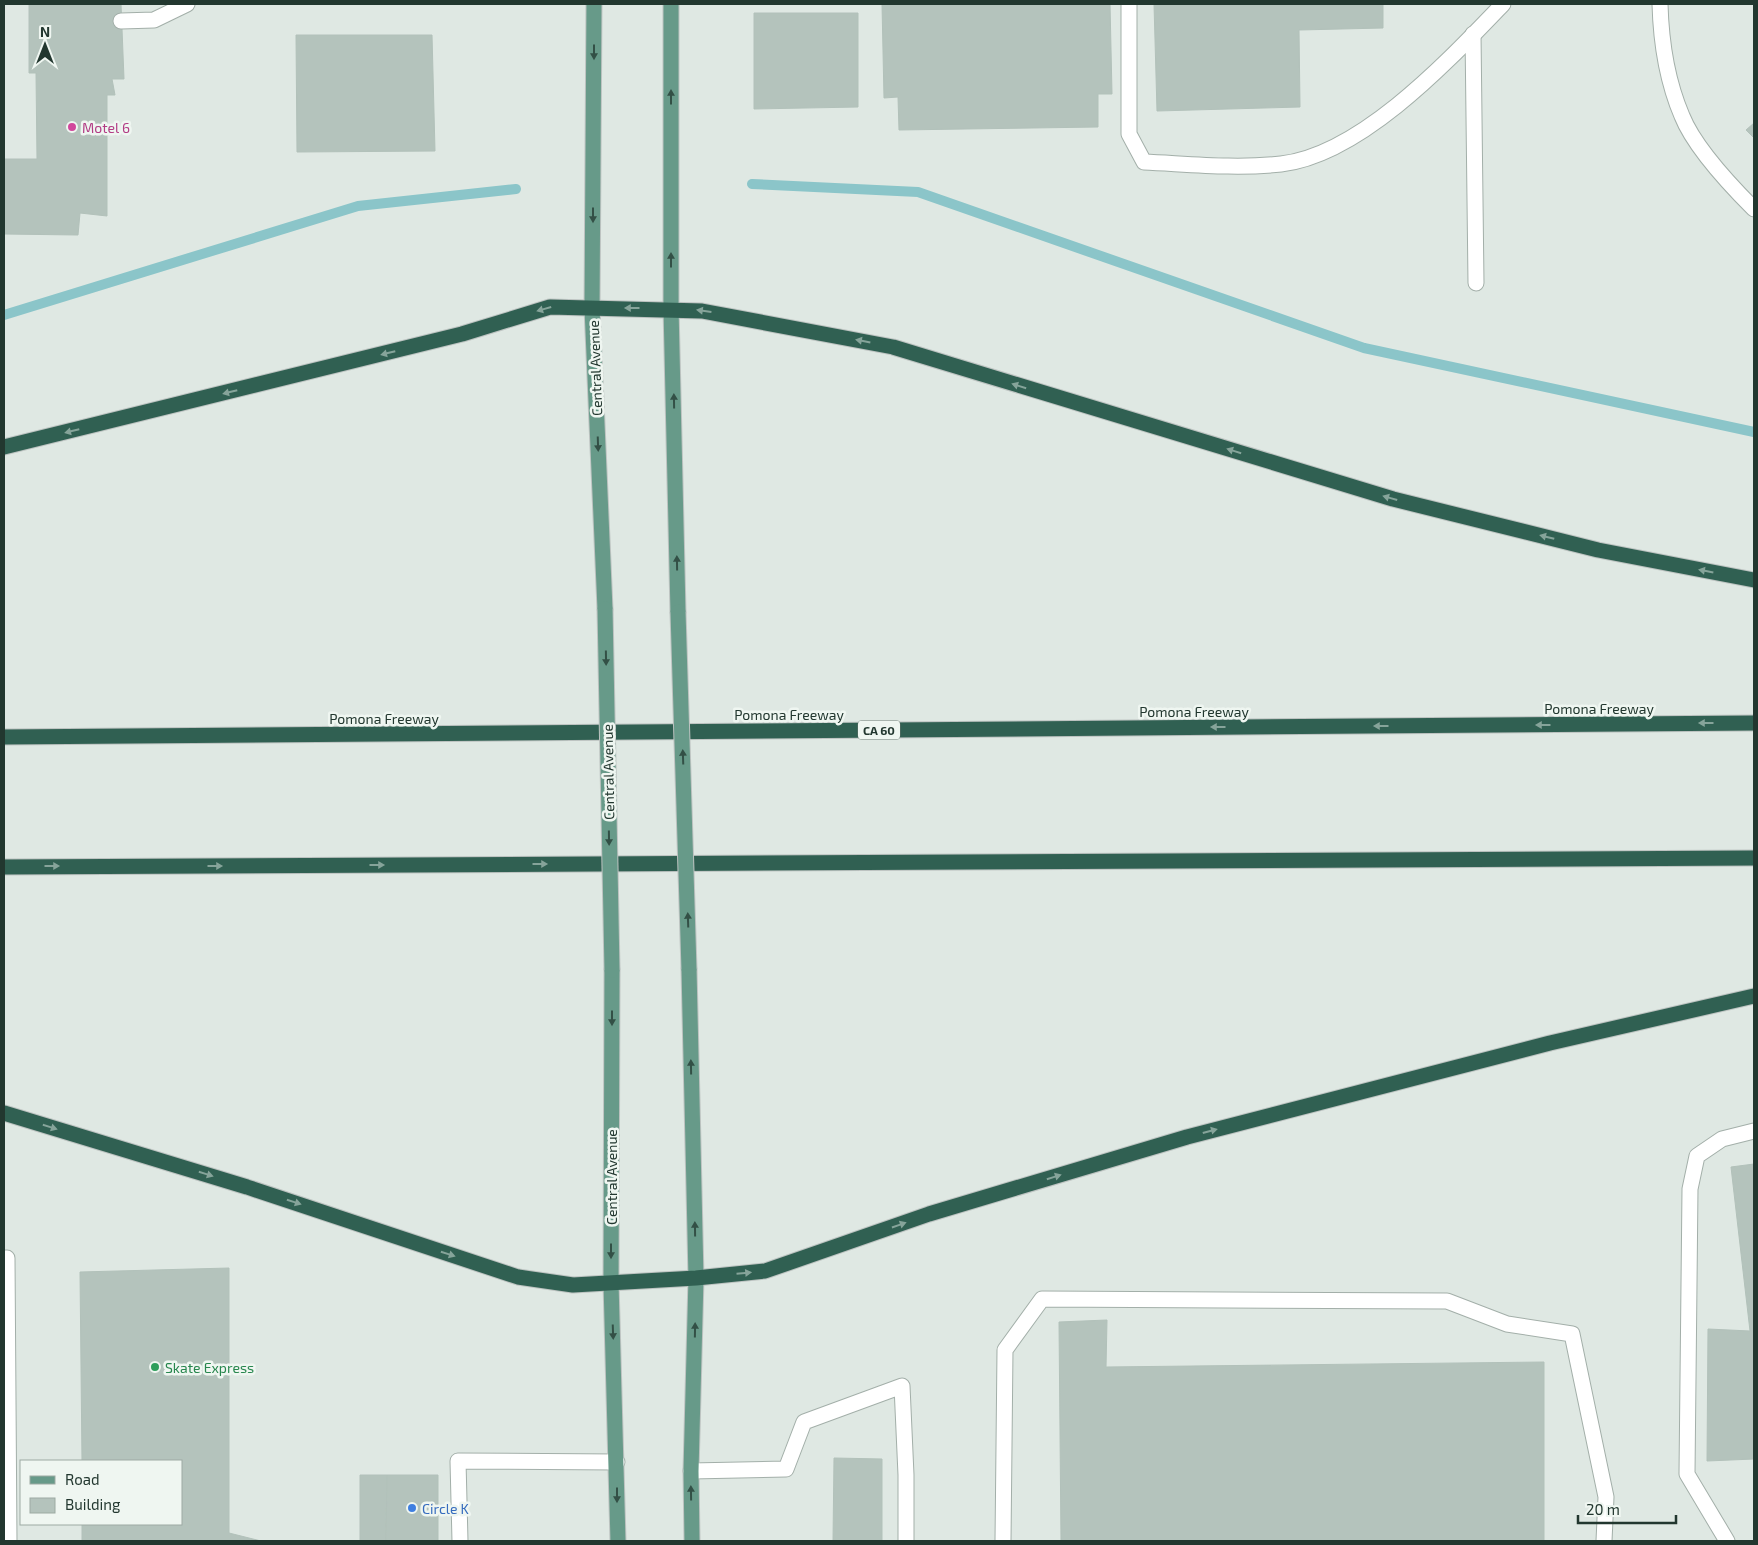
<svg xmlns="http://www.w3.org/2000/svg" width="1758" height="1545" font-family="'Exo 2',sans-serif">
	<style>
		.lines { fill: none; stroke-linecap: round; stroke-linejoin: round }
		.stream { stroke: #8bc5c9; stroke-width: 10 }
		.building { fill: #b4c3bc; stroke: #b2c1ba }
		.service-casing { stroke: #a3afa9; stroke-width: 17 }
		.primary-casing { stroke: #bdc3c1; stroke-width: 17 }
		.motorway-casing { stroke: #bdc3c1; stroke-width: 17 }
		.service { stroke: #fff; stroke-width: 15 }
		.primary { stroke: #679a89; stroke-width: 15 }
		.motorway { stroke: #306052; stroke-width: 15 }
		.primary-bridge-casing { stroke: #bdc3c1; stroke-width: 17; stroke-linecap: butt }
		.primary-bridge { stroke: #679a89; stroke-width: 15 }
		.oneway { fill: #335046 }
		.oneway2 { fill: #86a49a }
		.hotel-dot { fill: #d1479c; stroke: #eff6f1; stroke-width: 2 }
		.leisure-dot { fill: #2e9e5b; stroke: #eff6f1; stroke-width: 2 }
		.shop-dot { fill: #3f7fe0; stroke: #eff6f1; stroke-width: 2 }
		.labels { text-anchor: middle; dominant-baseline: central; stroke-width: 5; stroke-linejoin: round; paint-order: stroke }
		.shield { fill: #eff6f1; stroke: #607069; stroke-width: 1 }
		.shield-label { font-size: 12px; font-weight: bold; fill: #22372f }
		.hotel-label { font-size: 14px; fill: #b23c85; stroke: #eff6f1; text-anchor: start }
		.street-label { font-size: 14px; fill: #22372f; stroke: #eff6f1 }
		.leisure-label { font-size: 14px; fill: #27864d; stroke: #eff6f1; text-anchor: start }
		.shop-label { font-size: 14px; fill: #366cbe; stroke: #eff6f1; text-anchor: start }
	</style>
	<rect width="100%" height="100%" fill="#dfe8e3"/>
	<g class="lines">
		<g class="stream">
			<path d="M752,184L918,192L1364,348L1754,432"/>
			<path d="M4,315L358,206L516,189"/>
		</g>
	</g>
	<g class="building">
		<path d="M29,4H121L124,79H112L115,95H107V216L80,213L78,235L4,234V159H37L36,73H29Z"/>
		<path d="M882,4H1110L1112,94H1098V127L899,130L898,97L884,98Z"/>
		<path d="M1154,4H1383V28L1299,30L1300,107L1157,111Z"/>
		<path d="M754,13H858V107L754,109Z"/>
		<path d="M296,35H432L435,151L297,152Z"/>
		<path d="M1754,123V138L1746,130Z"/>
		<path d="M1754,1164V1459L1707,1461L1708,1329L1750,1331L1731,1167Z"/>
		<path d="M229,1268V1533L261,1541H82V1524H181V1461H82L80,1272Z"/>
		<path d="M1107,1320L1106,1367L1544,1362V1541H1061L1059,1322Z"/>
		<path d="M834,1458L882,1459V1541H833Z"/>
		<path d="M360,1475H387L386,1541H360Z"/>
		<path d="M387,1475H438V1541H386Z"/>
	</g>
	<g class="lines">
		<g class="service-casing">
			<g id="service">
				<path d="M1129,4V134L1144,162C1189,164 1236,169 1281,164C1361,155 1449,60 1503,4"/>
				<path d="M1660,4C1661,42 1667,81 1682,116C1694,146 1731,186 1754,209"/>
				<path d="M121,21L154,20L187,4"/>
				<path d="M1473,34L1476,283"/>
				<path d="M4,1258H7L9,1541"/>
				<path d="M691,1471L786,1469L804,1422L902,1386L906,1475V1541"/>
				<path d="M460,1541L458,1461L617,1462"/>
				<path d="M1003,1541L1005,1350L1042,1299L1447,1301L1507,1324L1572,1334L1606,1497L1604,1541"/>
				<path d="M1727,1541L1687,1474L1690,1189L1697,1156L1722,1139L1754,1131"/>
			</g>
		</g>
		<g class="primary-casing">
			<g id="primary">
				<path d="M594,4L592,308L605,609"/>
				<path d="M671,4V308L678,612"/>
				<path d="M689,969L696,1278L691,1471L692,1541"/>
				<path d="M612,970L611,1283L618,1541"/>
			</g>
		</g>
		<g class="motorway-casing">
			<g id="motorway">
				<path d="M4,447L462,334L550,307L702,311L893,347L1393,499L1598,550L1754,580"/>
				<path d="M4,737L1754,723"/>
				<path d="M4,867L1754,858"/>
				<path d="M4,1113L247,1187L518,1277L573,1285L696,1278L765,1271L929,1214L1187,1137L1550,1043L1754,996"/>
			</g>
		</g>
		<use href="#service" class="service"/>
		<use href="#primary" class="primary"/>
		<use href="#motorway" class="motorway"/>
		<g class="primary-bridge-casing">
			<g id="primary-bridge">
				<path d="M605,609L612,970"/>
				<path d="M678,612L689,969"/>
			</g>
		</g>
		<use href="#primary-bridge" class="primary-bridge"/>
	</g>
	<defs><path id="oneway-solid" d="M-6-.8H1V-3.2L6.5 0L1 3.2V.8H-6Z" transform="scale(1.25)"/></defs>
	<g class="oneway">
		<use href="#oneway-solid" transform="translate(594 52) rotate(90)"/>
		<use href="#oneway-solid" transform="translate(671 97) rotate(-90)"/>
		<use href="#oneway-solid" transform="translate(593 215) rotate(90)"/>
		<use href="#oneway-solid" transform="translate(671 260) rotate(-90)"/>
		<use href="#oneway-solid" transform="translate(674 401) rotate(-91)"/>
		<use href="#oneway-solid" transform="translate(598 444) rotate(88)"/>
		<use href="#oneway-solid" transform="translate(677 563) rotate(-91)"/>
		<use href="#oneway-solid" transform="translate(606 658) rotate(89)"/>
		<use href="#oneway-solid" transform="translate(683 757) rotate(-92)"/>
		<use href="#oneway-solid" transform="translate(609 838) rotate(89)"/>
		<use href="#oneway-solid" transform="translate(688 920) rotate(-92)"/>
		<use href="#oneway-solid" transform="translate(612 1018) rotate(90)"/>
		<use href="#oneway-solid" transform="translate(691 1067) rotate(-91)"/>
		<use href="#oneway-solid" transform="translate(695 1229) rotate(-91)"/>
		<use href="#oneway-solid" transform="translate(611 1251) rotate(90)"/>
		<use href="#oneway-solid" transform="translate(695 1330) rotate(-89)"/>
		<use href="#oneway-solid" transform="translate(613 1332) rotate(88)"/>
		<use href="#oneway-solid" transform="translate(691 1493) rotate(-91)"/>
		<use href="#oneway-solid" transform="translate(617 1495) rotate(90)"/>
	</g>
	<g class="oneway2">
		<use href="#oneway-solid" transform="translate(632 308) rotate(-180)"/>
		<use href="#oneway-solid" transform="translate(544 309) rotate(164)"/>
		<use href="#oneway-solid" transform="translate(704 311) rotate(-172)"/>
		<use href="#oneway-solid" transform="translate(863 341) rotate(-169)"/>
		<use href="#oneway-solid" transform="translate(388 353) rotate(166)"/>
		<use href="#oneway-solid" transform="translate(1019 386) rotate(-163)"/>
		<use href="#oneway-solid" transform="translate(230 392) rotate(166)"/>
		<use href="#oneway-solid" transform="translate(72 431) rotate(166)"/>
		<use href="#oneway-solid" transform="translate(1234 451) rotate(-163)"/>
		<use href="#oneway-solid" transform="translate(1390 498) rotate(-164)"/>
		<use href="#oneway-solid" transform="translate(1547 537) rotate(-166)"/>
		<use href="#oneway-solid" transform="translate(1706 571) rotate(-169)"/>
		<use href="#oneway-solid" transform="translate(1706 723) rotate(180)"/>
		<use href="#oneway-solid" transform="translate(1543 725) rotate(180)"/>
		<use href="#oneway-solid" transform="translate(1381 726) rotate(180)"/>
		<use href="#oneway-solid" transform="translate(1218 727) rotate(180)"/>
		<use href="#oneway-solid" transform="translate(540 864)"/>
		<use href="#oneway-solid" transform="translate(377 865)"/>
		<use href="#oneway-solid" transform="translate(52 866)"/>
		<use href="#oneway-solid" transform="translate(215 866)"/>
		<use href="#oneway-solid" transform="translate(50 1127) rotate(17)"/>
		<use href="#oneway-solid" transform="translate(1210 1131) rotate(-15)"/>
		<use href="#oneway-solid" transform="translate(206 1174) rotate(17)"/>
		<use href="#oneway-solid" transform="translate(1054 1177) rotate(-17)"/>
		<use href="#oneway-solid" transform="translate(294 1202) rotate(18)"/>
		<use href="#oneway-solid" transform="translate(899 1225) rotate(-19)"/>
		<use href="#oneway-solid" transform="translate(448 1254) rotate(18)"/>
		<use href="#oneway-solid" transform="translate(744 1273) rotate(-5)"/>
	</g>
	<circle class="hotel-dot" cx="72" cy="127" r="5"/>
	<circle class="leisure-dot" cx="155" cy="1367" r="5"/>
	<circle class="shop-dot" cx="412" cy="1508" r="5"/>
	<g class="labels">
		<rect class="shield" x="858" y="720.5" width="42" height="19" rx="4"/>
		<g class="shield-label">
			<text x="879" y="730">CA 60</text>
		</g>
		<g class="hotel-label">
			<text x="82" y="127">Motel 6</text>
		</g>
		<g class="street-label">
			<text transform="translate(595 368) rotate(-92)">Central Avenue</text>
			<text x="1599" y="708">Pomona Freeway</text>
			<text x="1194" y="711">Pomona Freeway</text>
			<text x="789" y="714">Pomona Freeway</text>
			<text x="384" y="718">Pomona Freeway</text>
			<text transform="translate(608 772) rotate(-91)">Central Avenue</text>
			<text transform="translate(611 1177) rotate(-90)">Central Avenue</text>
		</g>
		<g class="leisure-label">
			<text x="165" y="1367">Skate Express</text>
		</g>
		<g class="shop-label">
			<text x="422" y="1508">Circle K</text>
		</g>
	</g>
	<rect width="1758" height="1545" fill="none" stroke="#22372f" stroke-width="10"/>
	<rect x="20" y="1460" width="162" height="65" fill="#eff6f1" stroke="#9daaa3"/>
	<rect x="30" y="1476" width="25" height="8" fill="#679a89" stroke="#9daaa3"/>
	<text x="65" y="1485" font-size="15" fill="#22372f">Road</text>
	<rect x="30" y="1498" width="25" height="15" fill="#b4c3bc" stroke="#9daaa3"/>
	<text x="65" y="1510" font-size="15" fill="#22372f">Building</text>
	<g transform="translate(45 45)" stroke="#eff6f1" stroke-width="4" paint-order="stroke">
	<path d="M0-4L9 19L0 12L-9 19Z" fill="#22372f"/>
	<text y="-8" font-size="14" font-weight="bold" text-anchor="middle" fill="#22372f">N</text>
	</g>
	<path d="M1578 1515v8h98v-8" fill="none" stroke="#22372f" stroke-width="2.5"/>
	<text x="1586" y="1515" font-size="15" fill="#22372f" stroke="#eff6f1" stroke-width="4" paint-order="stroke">20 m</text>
</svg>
